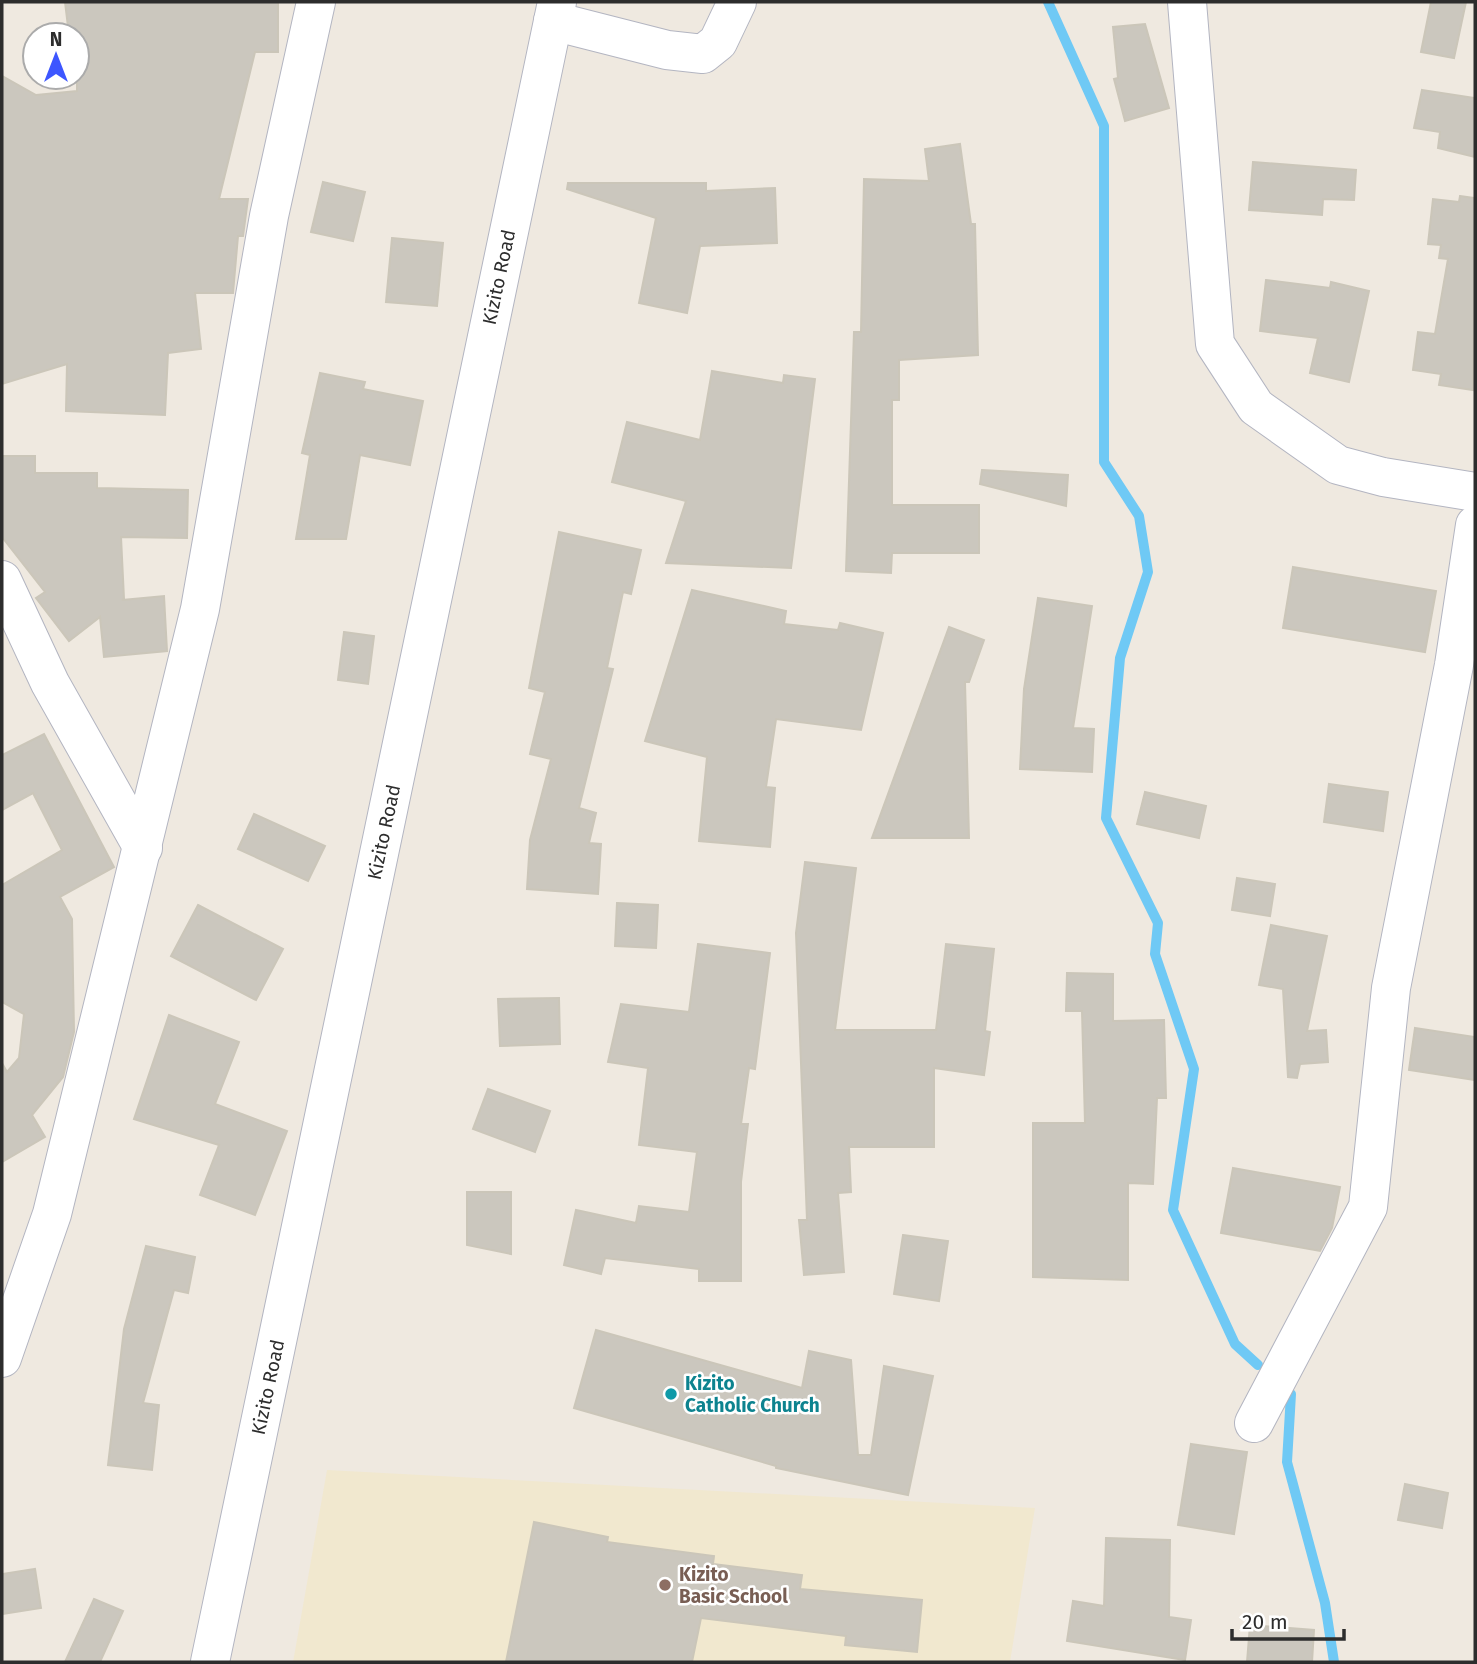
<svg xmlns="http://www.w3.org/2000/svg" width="1477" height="1664" font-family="'Fira Sans',sans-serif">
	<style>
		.education { fill: #f1e8cf }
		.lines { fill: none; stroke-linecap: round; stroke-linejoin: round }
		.stream { stroke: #6fc9f5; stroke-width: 10 }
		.building { fill: #cbc7be; stroke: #cbc6b9; stroke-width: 2 }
		.minor-casing { stroke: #b3b5c1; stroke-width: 40 }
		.minor { stroke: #fff; stroke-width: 38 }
		.culture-dot { fill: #0f9aa8; stroke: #fff; stroke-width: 2.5 }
		.education-dot { fill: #8d6e63; stroke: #fff; stroke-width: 2.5 }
		.labels { text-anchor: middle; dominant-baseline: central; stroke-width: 5; stroke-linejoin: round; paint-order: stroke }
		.street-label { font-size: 19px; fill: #2d2d2d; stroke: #fff }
		.culture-label { font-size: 19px; font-weight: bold; fill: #0d838f; stroke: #fff; text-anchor: start }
		.education-label { font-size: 19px; font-weight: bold; fill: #785e54; stroke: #fff; text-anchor: start }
	</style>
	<rect width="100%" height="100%" fill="#efe9e0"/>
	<path class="education" d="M327,1470L1035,1508L1010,1662H293Z"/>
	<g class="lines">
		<g class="stream">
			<path d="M1048,2L1104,126V462L1139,516L1148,572L1120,658L1106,818L1158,923L1155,954L1194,1069L1173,1210L1235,1344L1258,1365"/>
			<path d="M1291,1394L1287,1462L1325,1603L1334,1662"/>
		</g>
	</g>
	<g class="building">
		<path d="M65,2H278V52H255L219,199H248L243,236H238L233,293H195L201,349L168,353L165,415L66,411L67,364L2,384V76L36,95L77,91V35H69Z"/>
		<path d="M1431,2H1466L1454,58L1421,52Z"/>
		<path d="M1145,24L1169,108L1125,121L1114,79L1118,78L1113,27Z"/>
		<path d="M1422,90L1475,98V157L1438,148L1440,132L1414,128Z"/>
		<path d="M960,144L971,224H975L978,355L899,360V400H892V505H979V553H892L891,573L846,571L854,332H861L864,179L929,181L925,149Z"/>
		<path d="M1253,162L1356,170L1354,200L1323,199L1322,215L1249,210Z"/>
		<path d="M323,182L365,192L353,241L311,232Z"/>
		<path d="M568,183H706V191L775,188L777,243L700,246L687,313L639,303L656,218L567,189Z"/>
		<path d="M1460,196L1475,198L1473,390L1439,385L1441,374L1413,370L1418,332L1435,334L1448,259L1439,258L1441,245L1428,244L1433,199L1459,202Z"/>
		<path d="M392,238L443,243L437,306L386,302Z"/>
		<path d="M1266,280L1330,288L1331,282L1369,291L1349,382L1310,373L1318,338L1260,331Z"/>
		<path d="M712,371L783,383L784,375L815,379L791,568L666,563L686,501L612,482L627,422L700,440Z"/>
		<path d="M320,373L365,382L363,389L423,401L410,465L360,455L346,539H296L310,455L302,453Z"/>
		<path d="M2,456H35V473H97V488L188,490L187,538L121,537L124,599L122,600L164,596L167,651L104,657L100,617L69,641L36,598L45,592L2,537Z"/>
		<path d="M982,470L1068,475L1066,506L980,484Z"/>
		<path d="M559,532L641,550L631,594L623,592L607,668L613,669L579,808L596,813L589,843L601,844L598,894L527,889L530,840L551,759L530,754L545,692L529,688Z"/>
		<path d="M1293,567L1436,591L1425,652L1283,628Z"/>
		<path d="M692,590L786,611L784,624L838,630L840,623L883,633L861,730L776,719L766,787L775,788L770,847L699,841L707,757L645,741Z"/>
		<path d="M1038,598L1092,606L1073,728L1094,729L1092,772L1020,769L1024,689Z"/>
		<path d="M949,627L984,640L969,682H965L969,838H872Z"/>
		<path d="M344,632L374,636L368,684L338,680Z"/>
		<path d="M44,734L114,867L60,897L72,919L74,1032L63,1077L32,1115L45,1137L2,1162V1063L7,1072L19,1058L24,1014L2,1002V885L62,850L33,793L2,810V755Z"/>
		<path d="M1329,784L1388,792L1383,831L1324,822Z"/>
		<path d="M1145,792L1206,806L1199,838L1137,824Z"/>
		<path d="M254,814L325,846L308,881L238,849Z"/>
		<path d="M805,862L856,868L835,1030H936L946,944L994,949L985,1031L990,1032L984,1075L934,1068V1147H849L851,1192L838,1193L844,1272L804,1275L799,1220H807L796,933Z"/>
		<path d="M1237,878L1275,884L1270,916L1232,910Z"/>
		<path d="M617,903L658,905L656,948L615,946Z"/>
		<path d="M198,905L283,949L256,1000L171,956Z"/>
		<path d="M1271,925L1327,936L1307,1031L1326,1030L1328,1062L1300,1064L1297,1078L1288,1077L1283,989L1259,985Z"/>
		<path d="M698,944L770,953L755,1069L749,1068L741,1124H748L741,1182V1281H699V1269L605,1258L601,1274L564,1265L576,1210L636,1223L639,1206L689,1212L697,1152L639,1145L648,1068L608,1062L621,1004L689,1012Z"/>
		<path d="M1067,973L1113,974V1021L1164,1020L1166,1098H1157L1153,1184L1128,1183V1280L1033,1277V1123H1085L1082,1011H1066Z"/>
		<path d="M559,998L560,1044L500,1046L498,999Z"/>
		<path d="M169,1015L239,1042L215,1104L287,1131L255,1215L200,1195L219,1145L134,1119Z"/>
		<path d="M1415,1028L1475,1037V1080L1409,1070Z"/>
		<path d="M488,1089L550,1111L535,1152L473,1129Z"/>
		<path d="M1233,1168L1340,1187L1332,1228L1320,1251L1221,1233Z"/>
		<path d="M467,1192H511V1254L467,1245Z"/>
		<path d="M903,1235L948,1241L939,1301L894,1294Z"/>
		<path d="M146,1246L195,1257L188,1293L174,1290L143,1403L159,1405L152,1470L108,1465L124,1329Z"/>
		<path d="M596,1330L802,1388L809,1351L851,1360L858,1455H871L884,1366L933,1376L908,1495L776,1468V1466L574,1408Z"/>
		<path d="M1191,1444L1247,1452L1234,1534L1178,1525Z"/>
		<path d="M1405,1484L1448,1493L1442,1528L1398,1520Z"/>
		<path d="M534,1522L608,1537L607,1542L714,1556L713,1564L802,1575L800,1589L922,1600L917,1652L845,1645L846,1636L701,1618L692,1662H506Z"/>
		<path d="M1106,1538L1170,1540L1169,1617L1191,1620L1185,1660L1067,1641L1073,1601L1104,1606Z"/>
		<path d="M35,1569L41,1608L2,1614V1574Z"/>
		<path d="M94,1599L123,1611L100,1662H65Z"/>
		<path d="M1250,1625L1314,1630L1312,1662H1247Z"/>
	</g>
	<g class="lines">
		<g class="minor-casing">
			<g id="minor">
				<path d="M1187,2L1215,344L1256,407L1338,465L1383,477L1475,492"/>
				<path d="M553,21L667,50L703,54L718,42L737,2"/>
				<path d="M2,580L50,683L143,848"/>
				<path d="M2,1358L52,1214L200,609L269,216L316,2"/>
				<path d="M1254,1423L1368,1207L1391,988L1454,665L1475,525"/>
				<path d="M210,1662L557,2"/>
			</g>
		</g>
		<use href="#minor" class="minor"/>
	</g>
	<circle class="culture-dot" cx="671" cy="1394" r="7"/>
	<circle class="education-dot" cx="665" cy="1585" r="7"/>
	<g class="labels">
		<g class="street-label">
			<text transform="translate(499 277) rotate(-78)">Kizito Road</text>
			<text transform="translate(384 832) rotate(-78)">Kizito Road</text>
			<text transform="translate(268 1387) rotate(-78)">Kizito Road</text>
		</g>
		<g class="culture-label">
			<text x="685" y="1383">Kizito<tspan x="685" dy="22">Catholic Church</tspan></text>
		</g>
		<g class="education-label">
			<text x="679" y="1574">Kizito<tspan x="679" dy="22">Basic School</tspan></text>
		</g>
	</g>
	<rect width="1477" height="1664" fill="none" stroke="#2d2d2d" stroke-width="7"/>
	<g transform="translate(56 56)"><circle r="33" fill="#ffffff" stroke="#ababab" stroke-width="2"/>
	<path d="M0-5L12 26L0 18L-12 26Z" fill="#3d56ff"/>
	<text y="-10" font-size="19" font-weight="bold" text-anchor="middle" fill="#2d2d2d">N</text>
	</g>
	<path d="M1232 1629v10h112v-10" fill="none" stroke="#2d2d2d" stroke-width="3.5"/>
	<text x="1242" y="1629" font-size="21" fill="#2d2d2d" stroke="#ffffff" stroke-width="5" paint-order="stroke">20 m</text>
</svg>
